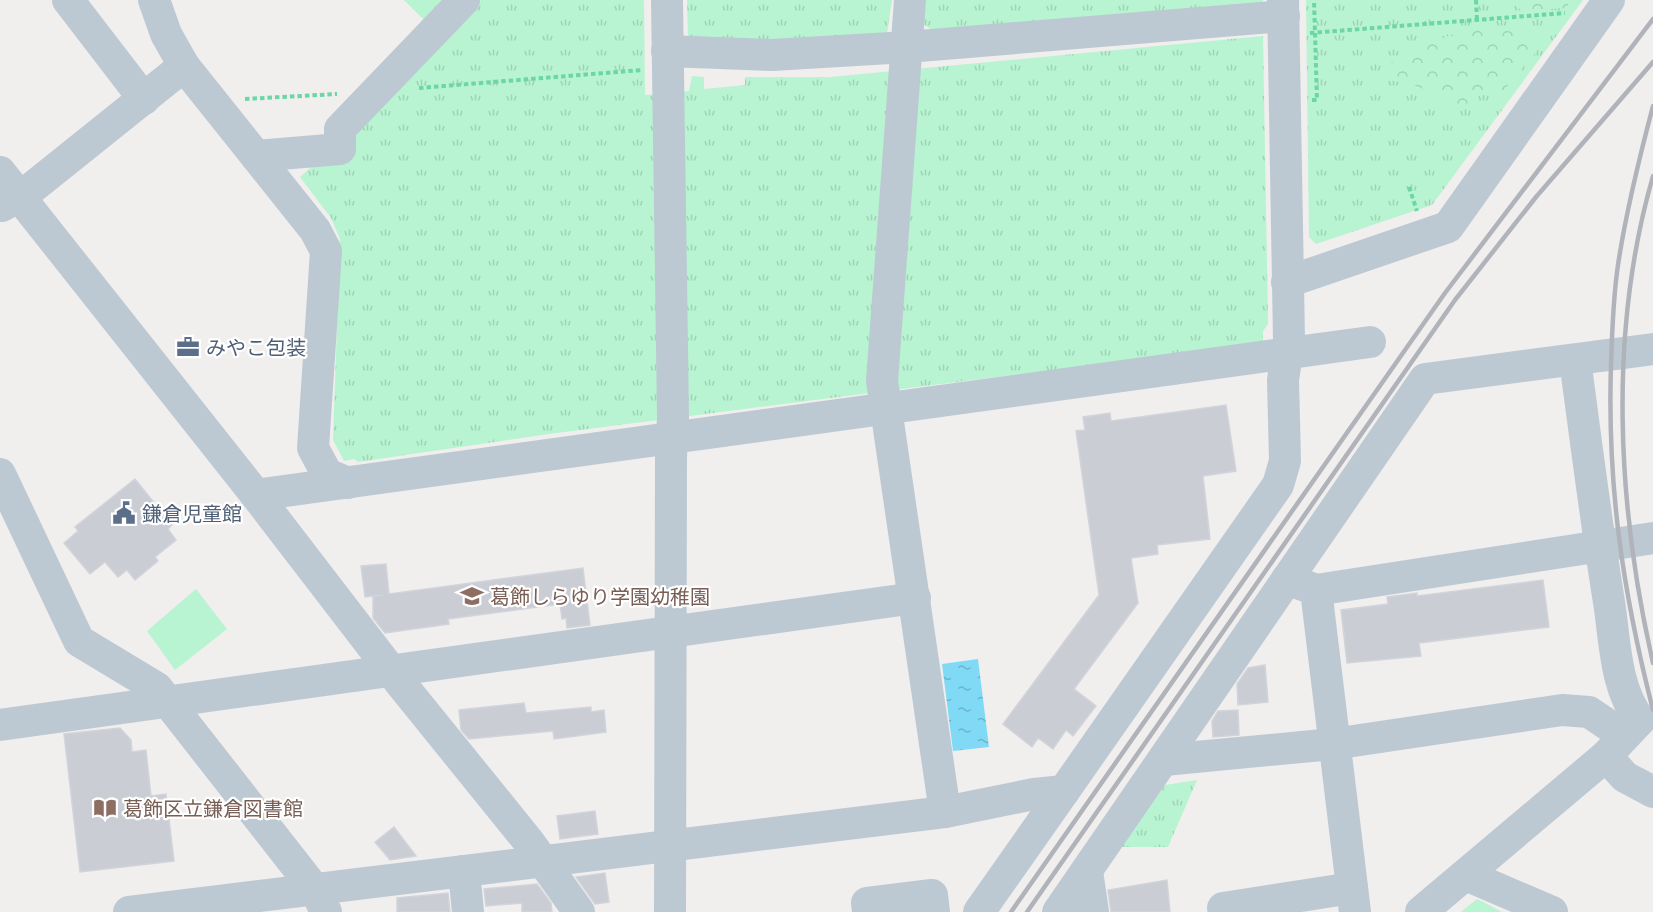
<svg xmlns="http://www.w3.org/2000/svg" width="1653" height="912" font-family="Ubuntu,'Noto Sans JP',sans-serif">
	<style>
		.grass { fill: url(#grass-tufts) }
		.forest { fill: url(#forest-crowns) }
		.garden { fill: #b8f4d1 }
		.water { fill: url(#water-ripples) }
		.building { fill: #cacdd4; stroke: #d2d4db; stroke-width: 1.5 }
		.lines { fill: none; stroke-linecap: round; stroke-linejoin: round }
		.path { stroke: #6cd6a5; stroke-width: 4; stroke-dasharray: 4.5 3; stroke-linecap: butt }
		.minor { stroke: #bdc9d2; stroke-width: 32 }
		.rail { stroke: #b0b3ba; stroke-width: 4.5 }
		.labels { text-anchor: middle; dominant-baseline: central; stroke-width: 4.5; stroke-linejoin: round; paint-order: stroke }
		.service-label { font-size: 20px; fill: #4e5e75; stroke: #fff; text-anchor: start }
		.education-label { font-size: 20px; fill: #785e54; stroke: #fff; text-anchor: start }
	</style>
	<defs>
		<pattern id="grass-tufts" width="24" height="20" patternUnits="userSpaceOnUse" patternTransform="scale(1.5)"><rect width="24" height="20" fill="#b8f4d1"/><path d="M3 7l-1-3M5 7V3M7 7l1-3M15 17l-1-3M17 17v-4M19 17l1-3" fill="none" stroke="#9fd3b6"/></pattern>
		<pattern id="forest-crowns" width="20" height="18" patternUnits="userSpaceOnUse" patternTransform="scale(1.5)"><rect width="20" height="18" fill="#b8f4d1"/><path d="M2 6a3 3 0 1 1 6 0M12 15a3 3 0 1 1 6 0" fill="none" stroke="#9fd3b6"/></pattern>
		<pattern id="water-ripples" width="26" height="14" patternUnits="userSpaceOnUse" patternTransform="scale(1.5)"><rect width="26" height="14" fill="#80daf6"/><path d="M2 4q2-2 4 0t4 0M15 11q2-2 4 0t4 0" fill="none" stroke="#6ab3ca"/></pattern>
	</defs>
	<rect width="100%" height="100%" fill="#f1eeee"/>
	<g class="grass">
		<path d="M404,0H445L425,21Z"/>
		<path d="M481,0H644L645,95L689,91L692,76L704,77V89L745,85V77H830L1263,36L1268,324L1263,331V343L549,434L358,462L354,459L344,461L333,440L340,239L331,218L300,177L365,119Z"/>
		<path d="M687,0H892L887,34L794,43L688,41Z"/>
		<path d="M926,0H1263V1L1257,5L936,33L923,24Z"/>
		<path d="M1306,0H1583L1432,205L1316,244L1309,237Z"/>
		<path d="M1197,780L1168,847H1120L1165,785Z"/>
	</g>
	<g class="forest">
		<path d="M1513,0H1572L1565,8L1522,11L1513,3Z"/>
		<path d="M1486,29L1528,33L1541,46L1498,97C1479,91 1471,99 1458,114C1449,111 1446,104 1439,99C1423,86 1408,83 1388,80L1386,65L1450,35Z"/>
	</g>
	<g class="garden">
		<path d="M196,589L227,629L175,670L147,631Z"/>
		<path d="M1477,899L1502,912H1461Z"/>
	</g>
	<path class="water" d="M978,659L989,747L953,751L942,664Z"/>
	<g class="building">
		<path d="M1226,405L1236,471L1203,476L1210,539L1157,545L1158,554L1131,558L1138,603L1074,689L1096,706L1073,736L1066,730L1053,749L1038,738L1032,747L1003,724L1099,595L1076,431L1085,430L1083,417L1110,413L1111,421Z"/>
		<path d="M135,479L172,525L168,529L176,540L155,557L158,561L135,580L127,570L118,577L105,562L90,574L64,543L78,531L75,527Z"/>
		<path d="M386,564L389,594L583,568L590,625L567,628L566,618L562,619L560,604L448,619L449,624L385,633L373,618V596L383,595L365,597L361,566Z"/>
		<path d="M1543,580L1549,627L1419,643L1421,656L1347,663L1341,610L1388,604L1387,597L1417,593V596Z"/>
		<path d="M1265,665L1268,702L1238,705L1237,684L1248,668Z"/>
		<path d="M524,703L526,713L591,707V712L604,710L606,732L554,739L553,731L469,739L461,730L459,710Z"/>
		<path d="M1238,710L1239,735L1213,737L1212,721L1218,711Z"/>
		<path d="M120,728L131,740L132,752L146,750L151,796L166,794L174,861L80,872L64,734Z"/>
		<path d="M595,811L598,834L560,839L557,816Z"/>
		<path d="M394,827L416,856L390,860L375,842Z"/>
		<path d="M605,873L609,902L595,904L576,877Z"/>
		<path d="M1167,880L1170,912H1111L1108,890Z"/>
		<path d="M537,884L551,903L552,912H522V903L486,906L484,889Z"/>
		<path d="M448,893L450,912H397V898Z"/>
	</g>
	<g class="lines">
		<g class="path">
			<path d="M1476,0L1477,20"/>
			<path d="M1310,33L1565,13"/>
			<path d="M419,88L642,70"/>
			<path d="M245,99L337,94"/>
			<path d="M1312,100H1317L1314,0"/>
			<path d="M1409,187L1417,211"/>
		</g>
		<g class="minor">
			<path d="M68,0L144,99"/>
			<path d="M154,0L166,34L184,66L315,230L326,251L313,448L327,474L348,483"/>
			<path d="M667,0L673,417L671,457L670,912"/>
			<path d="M910,0L882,381L945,812"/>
			<path d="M667,51L772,55L907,47L1284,16"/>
			<path d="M256,156L340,149V129L464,0"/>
			<path d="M0,172L256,495L402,685L529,842L579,912"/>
			<path d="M2,206L28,191L184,66"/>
			<path d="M1287,282L1448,227L1609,0"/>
			<path d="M1575,360C1586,441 1596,522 1609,602C1615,640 1615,689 1640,720"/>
			<path d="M0,474L79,641L157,688L316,891L326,912"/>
			<path d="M256,495L1370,342"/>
			<path d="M1287,579L1316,590L1355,912"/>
			<path d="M1316,590L1653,538"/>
			<path d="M0,725L915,598"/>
			<path d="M1606,756L1625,777L1653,792"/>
			<path d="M1164,760L1333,744L1562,710L1589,712L1623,735"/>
			<path d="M464,871L468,912"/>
			<path d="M1087,871L1093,912"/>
			<path d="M1466,875L1552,912"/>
			<path d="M1223,908L1352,888"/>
			<path d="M129,912L945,812L1034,794L1064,791L1278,485L1285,461L1283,380L1289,340L1283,0"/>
			<path d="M868,912L867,903L932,895L934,912"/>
			<path d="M979,912L1064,791"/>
			<path d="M1058,912L1425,379L1653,349"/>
			<path d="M1421,912L1606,756L1638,722"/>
		</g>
		<g class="rail">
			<path d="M1653,106C1639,159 1626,211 1618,265C1613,298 1612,332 1611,365C1607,486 1623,593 1653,710"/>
			<path d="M1653,176C1608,332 1617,506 1653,663"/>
			<path d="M1011,912L1445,293L1653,19"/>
			<path d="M1027,912L1455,300L1536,197L1653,62"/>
		</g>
	</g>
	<defs>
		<g id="office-bare" transform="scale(1.8)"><path d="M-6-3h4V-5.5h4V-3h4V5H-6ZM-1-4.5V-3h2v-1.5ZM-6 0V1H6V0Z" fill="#5c6f8a" stroke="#fff" stroke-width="2.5" paint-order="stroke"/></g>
		<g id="civic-bare" transform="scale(1.8)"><path d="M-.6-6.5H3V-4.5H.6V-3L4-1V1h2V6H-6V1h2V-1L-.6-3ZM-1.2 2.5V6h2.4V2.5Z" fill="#5c6f8a" stroke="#fff" stroke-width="2.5" paint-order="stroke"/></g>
		<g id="school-bare" transform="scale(1.8)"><path d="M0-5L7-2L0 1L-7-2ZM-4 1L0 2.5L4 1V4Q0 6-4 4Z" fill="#8d6e63" stroke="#fff" stroke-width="2.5" paint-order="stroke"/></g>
		<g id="library-bare" transform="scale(1.8)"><path d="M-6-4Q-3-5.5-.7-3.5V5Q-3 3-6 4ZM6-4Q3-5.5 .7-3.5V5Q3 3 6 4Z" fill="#8d6e63" stroke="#fff" stroke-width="2.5" paint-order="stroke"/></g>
	</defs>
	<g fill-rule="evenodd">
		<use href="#office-bare" x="188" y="347"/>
		<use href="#civic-bare" x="124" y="513"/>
		<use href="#school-bare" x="472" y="596"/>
		<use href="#library-bare" x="105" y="808"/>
	</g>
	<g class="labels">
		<g class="service-label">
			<text x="206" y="347">みやこ包装</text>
			<text x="142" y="513">鎌倉児童館</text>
		</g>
		<g class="education-label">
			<text x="490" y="596">葛飾しらゆり学園幼稚園</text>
			<text x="123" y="808">葛飾区立鎌倉図書館</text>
		</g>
	</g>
</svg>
